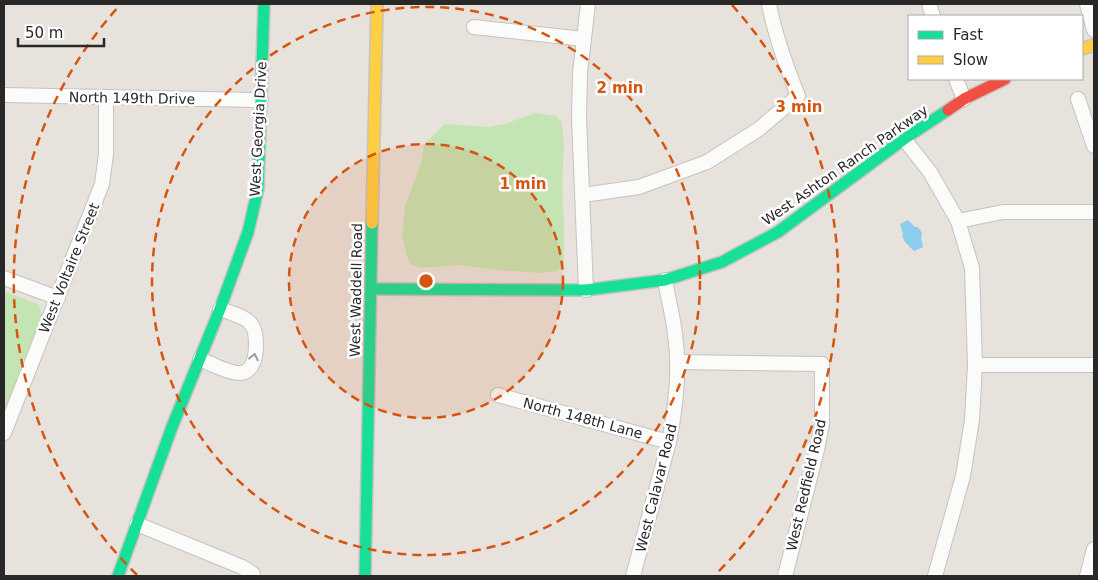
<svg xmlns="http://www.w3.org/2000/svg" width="1098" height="580" font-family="'DejaVu Sans',sans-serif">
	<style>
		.green { fill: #c4e4b3 }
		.water { fill: #8cccec }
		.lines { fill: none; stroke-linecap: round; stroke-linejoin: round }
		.street-casing { stroke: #c4c2c2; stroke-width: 16 }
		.fast-casing { stroke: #c4c2c2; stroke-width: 14 }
		.slow-casing { stroke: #c4c2c2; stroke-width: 14 }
		.jam-casing { stroke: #c4c2c2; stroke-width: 14 }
		.street { stroke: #fbfbfa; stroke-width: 14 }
		.fast { stroke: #16e098; stroke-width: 11 }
		.slow { stroke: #ffcf43; stroke-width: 11 }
		.jam { stroke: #f24e42; stroke-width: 11 }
		.oneway { stroke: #9c9c9c }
		.ring { fill: none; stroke: #d5540f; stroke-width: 2.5; stroke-dasharray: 9 6 }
		.labels { text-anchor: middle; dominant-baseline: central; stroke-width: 5; stroke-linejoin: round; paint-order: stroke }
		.street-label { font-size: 14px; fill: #282828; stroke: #fff }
		.centre { fill: #d5540f; stroke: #fff; stroke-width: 2.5 }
		.ring-label { font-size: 15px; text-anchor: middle; font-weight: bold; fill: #d5540f; stroke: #fff; stroke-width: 5; stroke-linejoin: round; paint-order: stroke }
	</style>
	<rect width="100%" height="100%" fill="#e7e3dc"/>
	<g class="green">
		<path d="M536,113L556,116L562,122L564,144L562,184L564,223V264L556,271L541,273L496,270L460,265L420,268L411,264L408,259L402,237L405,206L420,166L425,143L445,124L489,127L504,124Z"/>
		<path d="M4,291L38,304L42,315L4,413Z"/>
	</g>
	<path class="water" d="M908,220L915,227H918L922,233L921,237L923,247L914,251L905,242L902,236L903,234L900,224Z"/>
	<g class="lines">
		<g class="street-casing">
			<g id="street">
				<path d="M929,4L933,16"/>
				<path d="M1087,4L1094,30"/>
				<path d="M474,27L584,39"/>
				<path d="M956,79L964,99"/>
				<path d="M4,95L261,100"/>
				<path d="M1078,99L1094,146"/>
				<path d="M904,139L930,172L958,221L972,268L975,365L972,420L963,476L935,576"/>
				<path d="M583,195L639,187L707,162L759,129L798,96C786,66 775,36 769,4"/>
				<path d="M958,221L1003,212H1094"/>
				<path d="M4,278L58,298"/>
				<path d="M586,290L579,118L580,73L588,4"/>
				<path d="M200,359C209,363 231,374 240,373C245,373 250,369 252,365C257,356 258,332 251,324C245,316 230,313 220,309"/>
				<path d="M677,362L822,364V424L817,450L785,576"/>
				<path d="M975,365H1094"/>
				<path d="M498,395L669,442"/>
				<path d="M4,433L102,184L106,154V97"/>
				<path d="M137,524L242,567L253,574V576"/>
				<path d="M633,576L669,442C676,407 680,369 675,334C673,316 668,298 665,280"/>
				<path d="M1087,576L1094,549"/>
			</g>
		</g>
		<g class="fast-casing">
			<g id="fast">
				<path d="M371,289L586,290L665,280L722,262L778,232L904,139L948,110"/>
				<path d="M118,576L172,427L220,309L248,232L258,189L264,4"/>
				<path d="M365,576L372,223"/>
			</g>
		</g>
		<g class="slow-casing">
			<g id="slow">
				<path d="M1082,49L1094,45"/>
				<path d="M372,223L377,4"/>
			</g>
		</g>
		<g class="jam-casing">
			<path id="jam" d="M948,110L964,99L1005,79"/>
		</g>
		<use href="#street" class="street"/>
		<use href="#fast" class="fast"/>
		<use href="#slow" class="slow"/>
		<use href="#jam" class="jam"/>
	</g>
	<defs><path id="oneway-chevron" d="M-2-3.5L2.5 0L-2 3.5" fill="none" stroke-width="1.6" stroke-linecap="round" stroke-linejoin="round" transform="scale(1.25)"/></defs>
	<use class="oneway" href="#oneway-chevron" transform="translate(254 357) rotate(-79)"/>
	<circle cx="426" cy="281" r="137" fill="#d5540f" fill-opacity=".12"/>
	<g class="ring">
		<circle cx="426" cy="281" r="137"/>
		<circle cx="426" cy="281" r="274"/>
		<path d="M137 575A412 412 0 0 1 120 5M732 5A412 412 0 0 1 715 575"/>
	</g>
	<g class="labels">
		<g class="street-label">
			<text transform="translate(132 98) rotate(1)">North 149th Drive</text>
			<text transform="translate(258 129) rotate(-87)">West Georgia Drive</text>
			<text transform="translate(845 165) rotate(-35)">West Ashton Ranch Parkway</text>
			<text transform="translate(69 268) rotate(-68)">West Voltaire Street</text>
			<text transform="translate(356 290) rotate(-89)">West Waddell Road</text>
			<text transform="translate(583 418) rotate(15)">North 148th Lane</text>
			<text transform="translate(806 485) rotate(-77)">West Redfield Road</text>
			<text transform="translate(656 488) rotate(-76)">West Calavar Road</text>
		</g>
	</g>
	<circle cx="426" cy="281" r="8" class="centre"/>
	<g class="ring-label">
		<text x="620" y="93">2 min</text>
		<text x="799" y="112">3 min</text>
		<text x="523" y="189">1 min</text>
	</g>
	<rect width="1098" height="580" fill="none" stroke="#282828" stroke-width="10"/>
	<rect x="908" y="15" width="175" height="65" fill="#ffffff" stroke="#a9a9a9"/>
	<rect x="918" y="31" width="25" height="8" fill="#16e098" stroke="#a9a9a9"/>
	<text x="953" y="40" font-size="15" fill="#282828">Fast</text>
	<rect x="918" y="56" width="25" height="8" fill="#ffcf43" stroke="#a9a9a9"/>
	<text x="953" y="65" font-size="15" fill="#282828">Slow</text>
	<path d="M18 38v8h86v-8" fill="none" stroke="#282828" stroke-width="2.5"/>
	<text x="25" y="38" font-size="15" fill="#282828" stroke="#ffffff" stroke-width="4" paint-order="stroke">50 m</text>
</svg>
